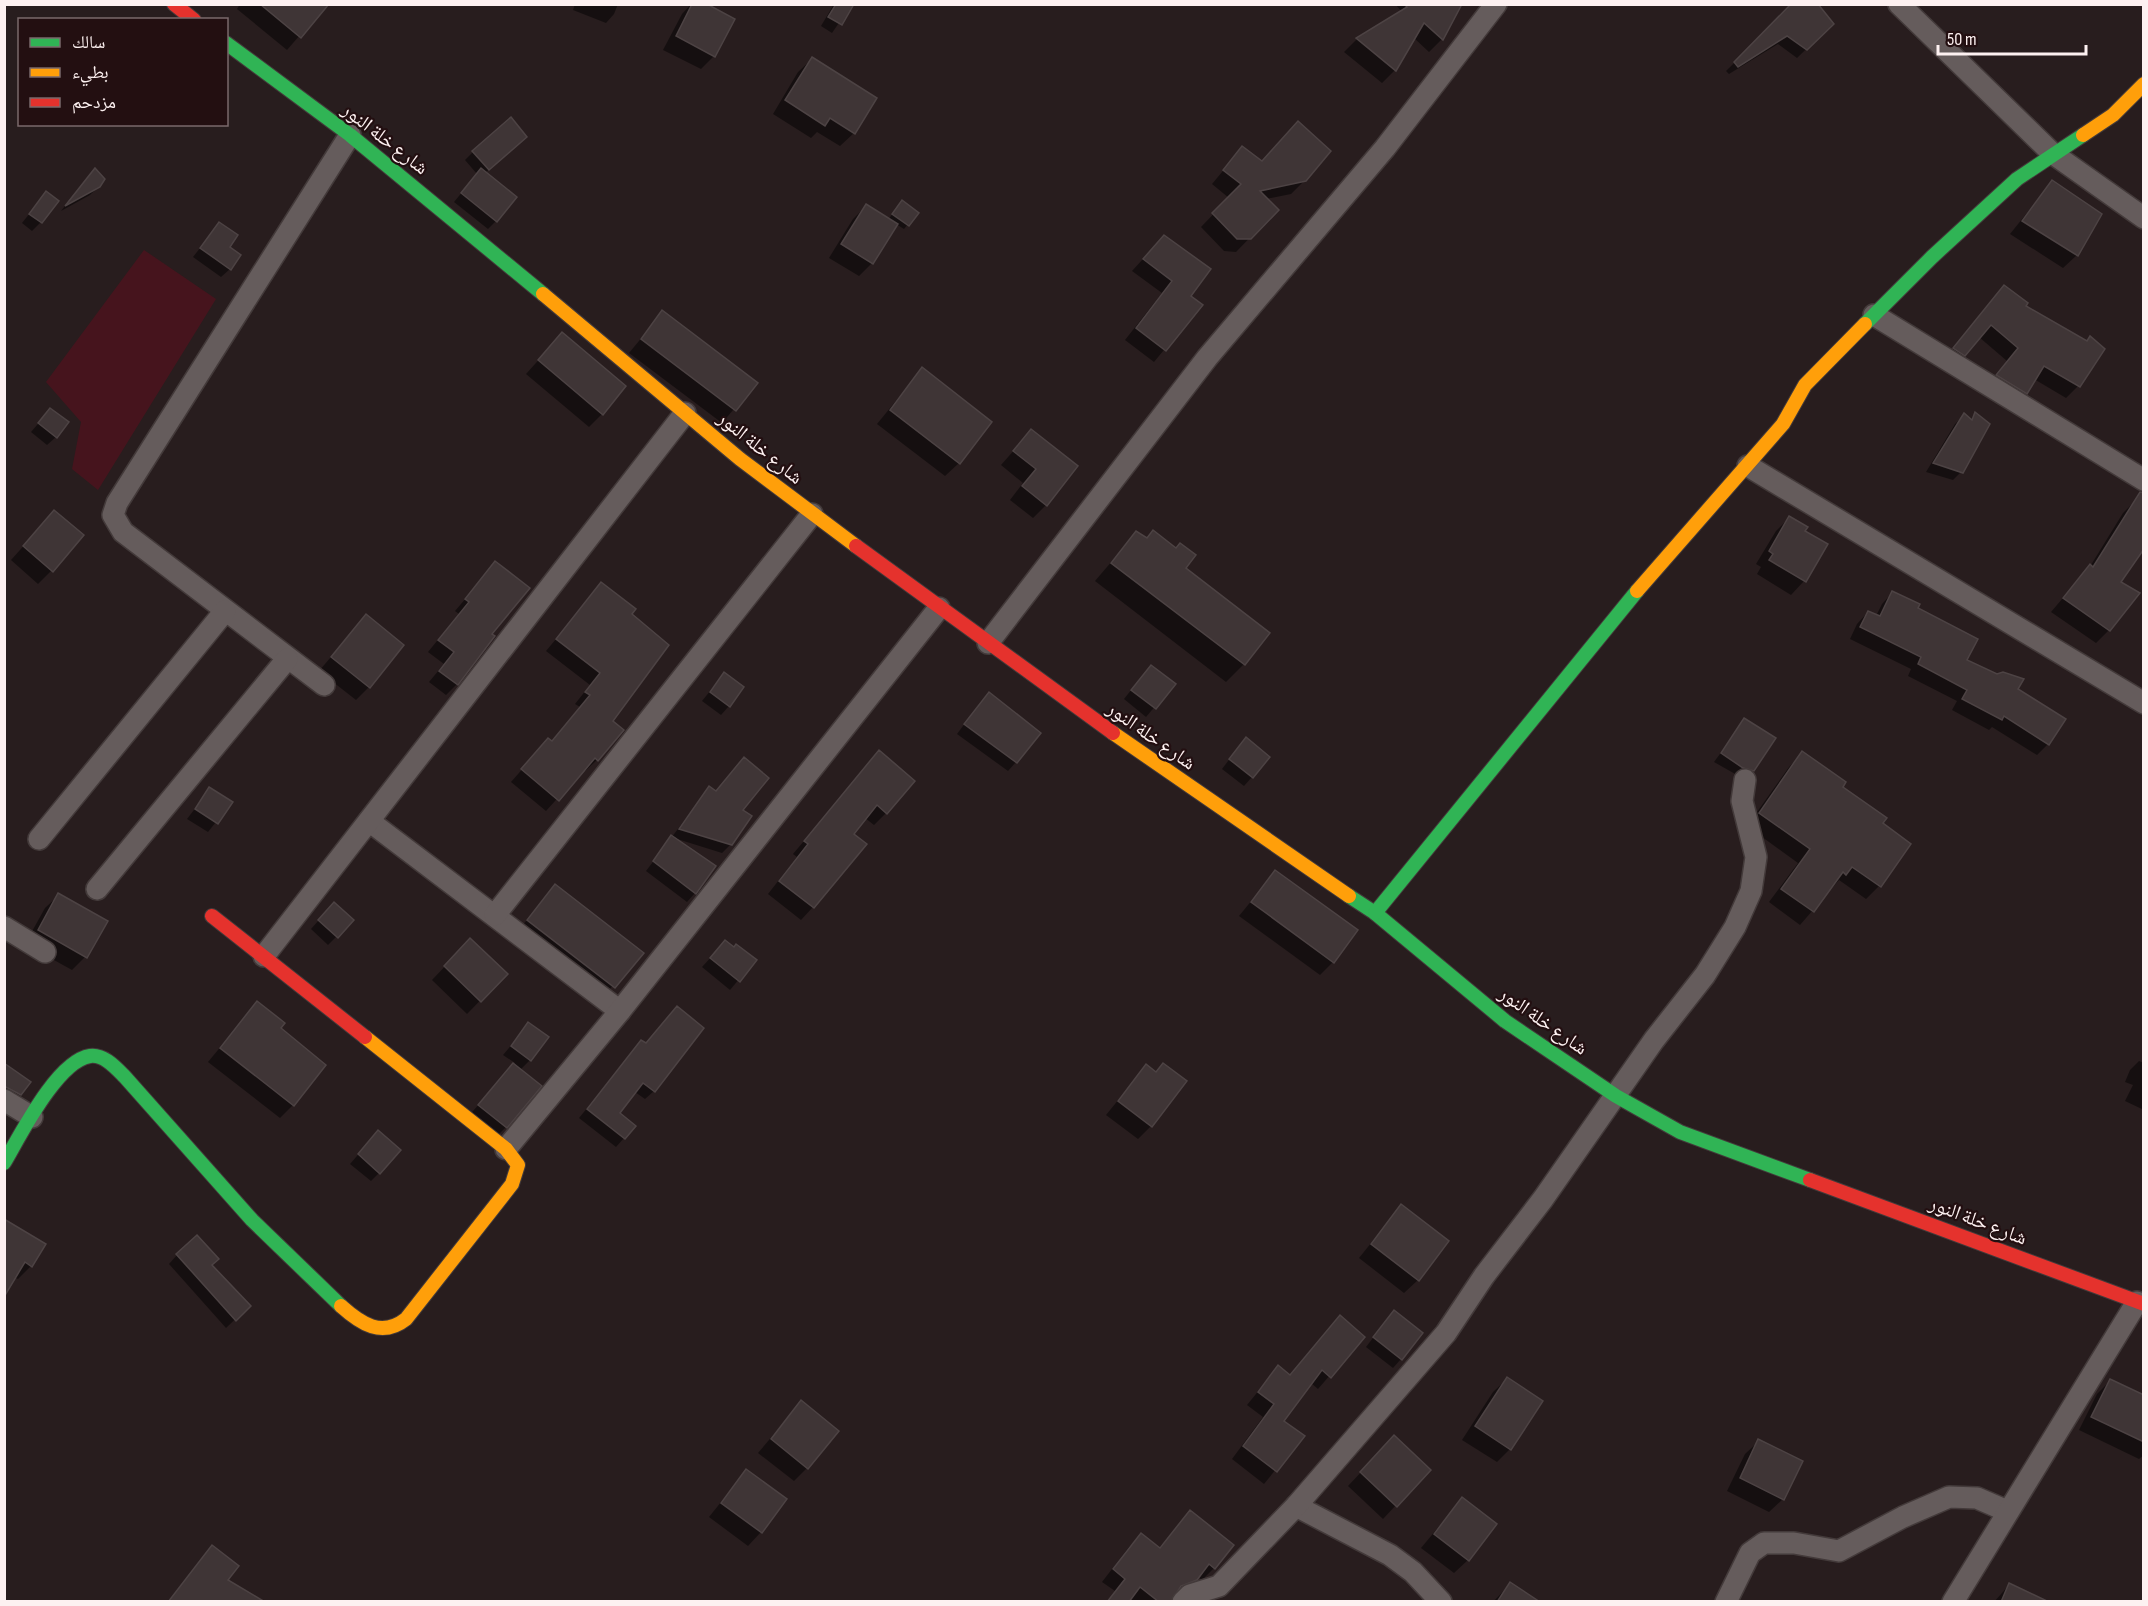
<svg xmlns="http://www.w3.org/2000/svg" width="2148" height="1606" font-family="'Sofia Sans Condensed','Noto Naskh Arabic',sans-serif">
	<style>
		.green { fill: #46141d }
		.shadow { fill: #0007 }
		.building { fill: #3f3536; stroke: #4d4344; stroke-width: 1.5 }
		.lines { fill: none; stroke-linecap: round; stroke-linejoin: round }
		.street-casing { stroke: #433a3a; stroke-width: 24 }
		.fast-casing { stroke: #433a3a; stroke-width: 16 }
		.slow-casing { stroke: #433a3a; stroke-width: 16 }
		.jam-casing { stroke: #433a3a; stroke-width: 16 }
		.street { stroke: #655c5c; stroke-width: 21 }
		.fast { stroke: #30b455; stroke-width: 14 }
		.slow { stroke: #ff9f0a; stroke-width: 14 }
		.jam { stroke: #e5322d; stroke-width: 14 }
		.labels { text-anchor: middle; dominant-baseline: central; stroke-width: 4.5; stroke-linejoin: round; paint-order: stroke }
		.street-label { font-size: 20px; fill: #fdf1f1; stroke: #230f11 }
	</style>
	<rect width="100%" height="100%" fill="#281d1e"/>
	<path class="green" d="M144,250L216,299L98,490L72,469L81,422L46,382Z"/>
	<g class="shadow">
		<path d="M240,4H327L287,50L237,9Z"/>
		<path d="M575,4H618L614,14L606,23L573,10Z"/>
		<path d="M691,4H704L714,56L701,69L663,50L682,14Z"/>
		<path d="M834,4H852L832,33L821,26Z"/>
		<path d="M1395,4H1460L1442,39L1429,52L1414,38L1395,70L1382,83L1344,52L1357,39L1402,12Z"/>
		<path d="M1794,4L1832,24L1797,58L1778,44L1729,74L1726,71Z"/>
		<path d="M812,59L854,133L840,146L817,132L811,138L773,114L798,72Z"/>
		<path d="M517,145L485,173L496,221L488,229L454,202L477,174L465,160L473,152Z"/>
		<path d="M1242,148L1261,163L1305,180L1291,194L1266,199L1277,210L1236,252L1224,251L1201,227L1229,198L1212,184Z"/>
		<path d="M87,179L99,186L90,195L61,211Z"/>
		<path d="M2052,182L2077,255L2063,268L2010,234Z"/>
		<path d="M46,193L41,222L32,231L22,223Z"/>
		<path d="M866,206L888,220L898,206L917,213L904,229L896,224L872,263L859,276L829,258L853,219Z"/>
		<path d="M219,224L228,247L230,269L221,277L193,257Z"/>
		<path d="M1153,248L1189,296L1201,305L1154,362L1125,340L1162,293L1132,271Z"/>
		<path d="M2005,287L2024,306L2078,386L2066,398L2034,379L2014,405L1985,387L2007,361L1979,337L1952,367L1942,361Z"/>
		<path d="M663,312L756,383L722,423L629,353Z"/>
		<path d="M562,334L602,414L589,427L526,374Z"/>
		<path d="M922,369L959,463L945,476L877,424Z"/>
		<path d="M50,410L56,437L47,445L31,432Z"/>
		<path d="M1975,414L1961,472L1953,480L1926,472L1955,424L1964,415L1970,420Z"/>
		<path d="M1031,431L1046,505L1033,518L1010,500L1023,483L1001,465Z"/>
		<path d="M2137,499L2109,630L2096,643L2051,612L2091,565L2123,513Z"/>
		<path d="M54,512L51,571L38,584L11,560Z"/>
		<path d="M1789,518L1803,532L1826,545L1804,581L1791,595L1757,574L1761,567L1756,564L1776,531Z"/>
		<path d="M1136,533L1184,569L1244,664L1226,682L1095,581Z"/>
		<path d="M496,563L490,635L457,684L446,695L429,682L444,664L428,652L459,614L455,611Z"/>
		<path d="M602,584L630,614L611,721L622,730L597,760L585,771L583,770L546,811L511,782L548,740L551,742L580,707L575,704L590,685L546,651Z"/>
		<path d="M1893,592L1916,609L1965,661L2016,689L2048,744L2037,755L1992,727L1989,730L1952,710L1957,701L1908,676L1911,669L1850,639L1857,624L1868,612L1876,616L1882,604Z"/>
		<path d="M366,616L369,687L356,700L319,671Z"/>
		<path d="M724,674L729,706L721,715L702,701Z"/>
		<path d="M1143,675L1174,684L1146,717L1124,699Z"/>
		<path d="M981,702L1016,762L1008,771L957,734Z"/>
		<path d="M1745,720L1753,770L1744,779L1714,762Z"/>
		<path d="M1238,748L1252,777L1244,786L1222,769Z"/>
		<path d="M879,752L886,813L874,825L865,818L852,834L813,907L801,920L768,894L797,857L793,854Z"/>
		<path d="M1803,753L1881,824L1909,844L1879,886L1866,899L1839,880L1800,925L1769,902L1798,863L1747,826L1789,767Z"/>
		<path d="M709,788L741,810L731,844L722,853L674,838L695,893L687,902L646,871Z"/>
		<path d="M210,789L231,803L208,832L187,819Z"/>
		<path d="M1275,872L1333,962L1320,975L1239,916Z"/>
		<path d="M556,886L642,953L600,1000L515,934Z"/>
		<path d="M59,895L106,922L85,957L72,970L25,944L45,908Z"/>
		<path d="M326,912L337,936L328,945L311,929Z"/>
		<path d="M470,940L506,974L467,1014L432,980Z"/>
		<path d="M725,942L755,960L730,990L702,967Z"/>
		<path d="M257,1003L279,1029L293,1105L280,1118L208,1062Z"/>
		<path d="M529,1024L530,1060L520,1070L506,1127L493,1140L466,1119L515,1063L503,1055Z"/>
		<path d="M641,1042L654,1091L645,1099L635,1092L618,1113L624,1138L616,1147L579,1118Z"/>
		<path d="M2139,1061L2144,1063V1110L2125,1101L2133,1085L2125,1082L2130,1070Z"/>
		<path d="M4,1064L29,1082L11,1103L4,1099Z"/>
		<path d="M1163,1065L1151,1126L1138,1139L1106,1115L1146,1066L1155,1073Z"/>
		<path d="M370,1141L379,1173L371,1181L350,1164Z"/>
		<path d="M1401,1206L1418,1280L1404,1293L1359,1258Z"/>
		<path d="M4,1224L31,1266L18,1279L14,1277Z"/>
		<path d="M177,1255L210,1266L249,1306L226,1328L169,1264Z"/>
		<path d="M1340,1317L1363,1337L1318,1389L1311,1383L1282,1421L1303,1436L1264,1484L1232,1459L1263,1417L1247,1405L1278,1367L1289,1376Z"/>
		<path d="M1386,1321L1401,1359L1393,1368L1366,1347Z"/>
		<path d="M1507,1379L1510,1449L1497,1462L1462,1440L1493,1392Z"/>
		<path d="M2110,1381L2144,1397V1455L2139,1459L2079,1430L2097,1394Z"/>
		<path d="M801,1402L807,1468L794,1481L758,1453Z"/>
		<path d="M1759,1441L1783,1499L1769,1512L1727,1491L1745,1454Z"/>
		<path d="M1381,1451L1429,1470L1383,1519L1348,1486Z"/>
		<path d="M746,1471L761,1532L748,1546L709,1517Z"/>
		<path d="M1462,1499L1468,1560L1454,1573L1421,1548Z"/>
		<path d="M1190,1512L1214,1568L1202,1580L1197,1576L1183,1591L1172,1595L1169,1602H1107L1115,1591L1102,1582L1129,1547L1141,1535L1158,1549Z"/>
		<path d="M212,1547L226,1580L262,1602H167Z"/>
		<path d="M1510,1584L1538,1602H1493Z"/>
		<path d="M2009,1585L2045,1602H1994Z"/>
	</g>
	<g class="building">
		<path d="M260,4H329L301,38Z"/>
		<path d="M692,4H707L735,19L715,57L676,36Z"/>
		<path d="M836,4H854L842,25L828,17Z"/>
		<path d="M1404,4H1462L1443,40L1424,23L1396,71L1356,38L1407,7Z"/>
		<path d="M1791,4H1818L1834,24L1807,50L1787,36L1738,67L1734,62Z"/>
		<path d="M812,57L877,98L855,134L830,118L825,126L785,100Z"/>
		<path d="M511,117L527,137L489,170L472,151Z"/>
		<path d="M1298,121L1331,151L1306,181L1260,191L1279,210L1251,239H1237L1212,213L1241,184L1223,170L1242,146L1262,161Z"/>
		<path d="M95,168L105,179L100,187L65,206Z"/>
		<path d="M481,168L517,197L497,222L461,193Z"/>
		<path d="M2052,180L2102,214L2078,256L2022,221Z"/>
		<path d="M46,191L59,201L42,223L29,214Z"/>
		<path d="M902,200L919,213L909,226L892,214Z"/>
		<path d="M866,204L898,224L873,264L841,244Z"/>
		<path d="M219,222L238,235L230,247L241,255L231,270L200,248Z"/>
		<path d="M1164,235L1211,269L1191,296L1203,305L1166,351L1136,328L1172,281L1143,259Z"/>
		<path d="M2004,285L2028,303L2026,306L2087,341L2090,336L2105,349L2080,387L2044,366L2027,394L1996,375L2018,348L1991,325L1965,356L1953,348Z"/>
		<path d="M662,310L758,383L736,411L641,339Z"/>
		<path d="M562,332L626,386L603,415L538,360Z"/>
		<path d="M922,367L992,422L960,464L890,410Z"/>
		<path d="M50,408L69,422L57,438L38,423Z"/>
		<path d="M1975,412L1990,424L1963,473L1933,463L1964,413L1972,420Z"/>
		<path d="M1031,429L1078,466L1047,506L1022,486L1036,469L1013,451Z"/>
		<path d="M2140,492L2144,493V549L2121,582L2140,593L2110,631L2063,598L2090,564L2093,567Z"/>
		<path d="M54,510L84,535L53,572L23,546Z"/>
		<path d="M1789,516L1808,527L1805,531L1828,544L1806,582L1769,560L1773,554L1769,551Z"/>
		<path d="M1153,530L1176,548L1180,543L1196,555L1186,568L1270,633L1245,665L1111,563L1136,531L1147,538Z"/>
		<path d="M495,561L530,588L492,634L495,636L458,685L439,671L454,652L438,640L469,602L465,599Z"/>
		<path d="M601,582L636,609L632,614L669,645L613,721L624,730L598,761L595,758L559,801L521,769L548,738L552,741L590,695L585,692L600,673L556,639Z"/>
		<path d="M1892,591L1920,604L1918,608L1978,639L1967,660L1997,674L2003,672L2024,679L2018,689L2066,719L2049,745L2004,716L2002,720L1962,699L1967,690L1918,664L1921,657L1860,627L1868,611L1880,616Z"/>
		<path d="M366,614L404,645L370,688L331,657Z"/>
		<path d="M1151,665L1176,684L1156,709L1131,690Z"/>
		<path d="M724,672L744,687L730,707L710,692Z"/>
		<path d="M989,692L1041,733L1017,763L964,724Z"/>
		<path d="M1744,718L1776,738L1754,771L1743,768L1721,753Z"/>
		<path d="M1246,737L1270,757L1253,778L1229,759Z"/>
		<path d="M879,750L915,781L887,814L877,805L854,834L867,844L814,908L779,881L808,844L804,841Z"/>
		<path d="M1802,751L1846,782L1843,787L1887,818L1883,823L1911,844L1881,887L1852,867L1846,875L1843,872L1814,912L1781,889L1810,849L1759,813Z"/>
		<path d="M744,757L769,778L743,810L752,816L732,845L679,829L709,786L716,791Z"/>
		<path d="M209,787L233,802L218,824L195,809Z"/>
		<path d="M671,835L716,866L696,894L653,861Z"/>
		<path d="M1275,870L1358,930L1334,963L1251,902Z"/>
		<path d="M555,884L644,953L615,988L527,920Z"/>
		<path d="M58,893L108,921L87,958L38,930Z"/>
		<path d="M334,902L354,920L338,938L318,920Z"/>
		<path d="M470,938L508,974L481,1002L444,966Z"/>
		<path d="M725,940L734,947L736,944L757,960L740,982L710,958Z"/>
		<path d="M257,1001L285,1023L281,1028L326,1065L294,1106L220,1048Z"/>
		<path d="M677,1006L704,1028L655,1092L643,1083L620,1113L636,1126L625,1139L587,1109L641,1040L646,1043Z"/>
		<path d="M528,1022L549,1037L531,1061L511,1046Z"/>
		<path d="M4,1063L31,1082L21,1095L4,1086Z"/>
		<path d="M513,1063L542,1086L507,1128L478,1105Z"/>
		<path d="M1163,1063L1187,1081L1152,1127L1118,1101L1146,1064L1156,1072Z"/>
		<path d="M378,1130L401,1150L380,1174L358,1154Z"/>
		<path d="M1401,1204L1449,1241L1419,1281L1371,1244Z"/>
		<path d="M4,1219L46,1244L32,1267L25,1262L4,1297Z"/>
		<path d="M197,1235L219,1259L212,1265L251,1306L236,1321L176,1254Z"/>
		<path d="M1394,1310L1423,1333L1402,1360L1373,1337Z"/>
		<path d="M1340,1315L1365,1337L1331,1378L1322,1370L1284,1421L1305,1436L1277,1472L1243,1446L1274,1404L1258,1392L1278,1365L1290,1375Z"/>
		<path d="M1507,1377L1543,1401L1511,1450L1475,1426Z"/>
		<path d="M2110,1379L2144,1395V1442L2091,1417Z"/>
		<path d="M801,1400L839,1431L808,1469L771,1439Z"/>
		<path d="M1394,1435L1431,1470L1397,1507L1360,1472Z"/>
		<path d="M1758,1439L1803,1461L1784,1500L1740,1478Z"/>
		<path d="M746,1469L787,1499L762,1533L721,1503Z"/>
		<path d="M1462,1497L1497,1524L1469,1561L1434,1534Z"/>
		<path d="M1190,1510L1234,1545L1215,1569L1209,1564L1197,1580L1181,1586L1171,1602H1159L1140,1587L1129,1602H1107L1125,1579L1113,1569L1141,1533L1160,1548Z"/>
		<path d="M212,1545L239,1566L228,1580L265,1602H168Z"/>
		<path d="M1510,1582L1540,1602H1497Z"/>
		<path d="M2009,1583L2049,1602H2001Z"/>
	</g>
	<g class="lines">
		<g class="street-casing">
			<g id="street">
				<path d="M1899,4L2052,153L2144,218"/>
				<path d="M1874,315L2144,480"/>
				<path d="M1748,466L2144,703"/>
				<path d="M988,643L1207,358L1385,148L1496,4"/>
				<path d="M324,685L123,532L113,515L117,503L350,135"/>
				<path d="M369,821L620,1011"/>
				<path d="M39,839L225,611"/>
				<path d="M97,889L287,659"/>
				<path d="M495,915L812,514"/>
				<path d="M4,927L45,952"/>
				<path d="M264,956L685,413"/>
				<path d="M4,1100L32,1117"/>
				<path d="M506,1149L620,1011L939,608"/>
				<path d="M1296,1506L1390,1555L1413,1572L1441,1602"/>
				<path d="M1183,1602L1190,1595L1219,1586L1296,1506L1446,1333L1484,1276L1543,1199L1654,1040L1705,975L1735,927L1751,891L1756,857L1742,801L1745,780"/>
				<path d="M1726,1602L1750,1553L1764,1543H1794L1839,1551L1903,1517L1949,1497L1977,1498L2007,1511"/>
				<path d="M1953,1602L2137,1302"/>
			</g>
		</g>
		<g class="fast-casing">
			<g id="fast">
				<path d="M226,43L350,135L543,294"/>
				<path d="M1865,324L1932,257L2017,179L2083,135"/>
				<path d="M1349,896L1375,913L1505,1021L1616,1096L1680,1132L1810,1180"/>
				<path d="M1375,913L1637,591"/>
				<path d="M4,1163C20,1136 57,1061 90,1056C104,1054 116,1068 125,1077L252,1220L341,1306"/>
			</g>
		</g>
		<g class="slow-casing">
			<g id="slow">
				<path d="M2083,135L2113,115L2144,84"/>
				<path d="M543,294L740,459L856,546"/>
				<path d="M1637,591L1783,424L1805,385L1865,324"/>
				<path d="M1113,733L1349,896"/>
				<path d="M341,1306C361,1324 382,1338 406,1319L512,1184L518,1165L506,1149L365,1037"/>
			</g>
		</g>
		<g class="jam-casing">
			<g id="jam">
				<path d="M174,4L194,20"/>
				<path d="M856,546L1113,733"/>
				<path d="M212,916L365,1037"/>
				<path d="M1810,1180L2144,1304"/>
			</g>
		</g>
		<use href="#street" class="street"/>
		<use href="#fast" class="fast"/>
		<use href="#slow" class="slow"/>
		<use href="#jam" class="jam"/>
	</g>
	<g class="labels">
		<g class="street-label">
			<text transform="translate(385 139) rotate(38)">شارع خلة النور</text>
			<text transform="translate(760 448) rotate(39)">شارع خلة النور</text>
			<text transform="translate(1151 736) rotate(35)">شارع خلة النور</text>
			<text transform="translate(1543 1021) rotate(35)">شارع خلة النور</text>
			<text transform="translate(1978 1221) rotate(21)">شارع خلة النور</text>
		</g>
	</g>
	<rect width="2148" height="1606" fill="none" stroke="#fdf1f1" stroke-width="12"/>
	<rect x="18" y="18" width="210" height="108" fill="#230f11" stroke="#7a696b" stroke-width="1.5"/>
	<rect x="30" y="38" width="30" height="9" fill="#30b455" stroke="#7a696b" stroke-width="1.5"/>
	<text x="72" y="48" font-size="18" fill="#fdf1f1">سالك</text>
	<rect x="30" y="68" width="30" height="9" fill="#ff9f0a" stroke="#7a696b" stroke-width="1.5"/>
	<text x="72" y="78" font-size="18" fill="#fdf1f1">بطيء</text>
	<rect x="30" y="98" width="30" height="9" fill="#e5322d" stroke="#7a696b" stroke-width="1.5"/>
	<text x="72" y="108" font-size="18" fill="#fdf1f1">مزدحم</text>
	<path d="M1938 45v9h148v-9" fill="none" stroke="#fdf1f1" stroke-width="3"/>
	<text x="1947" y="45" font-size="18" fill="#fdf1f1" stroke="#230f11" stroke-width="4.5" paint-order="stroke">50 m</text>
</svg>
